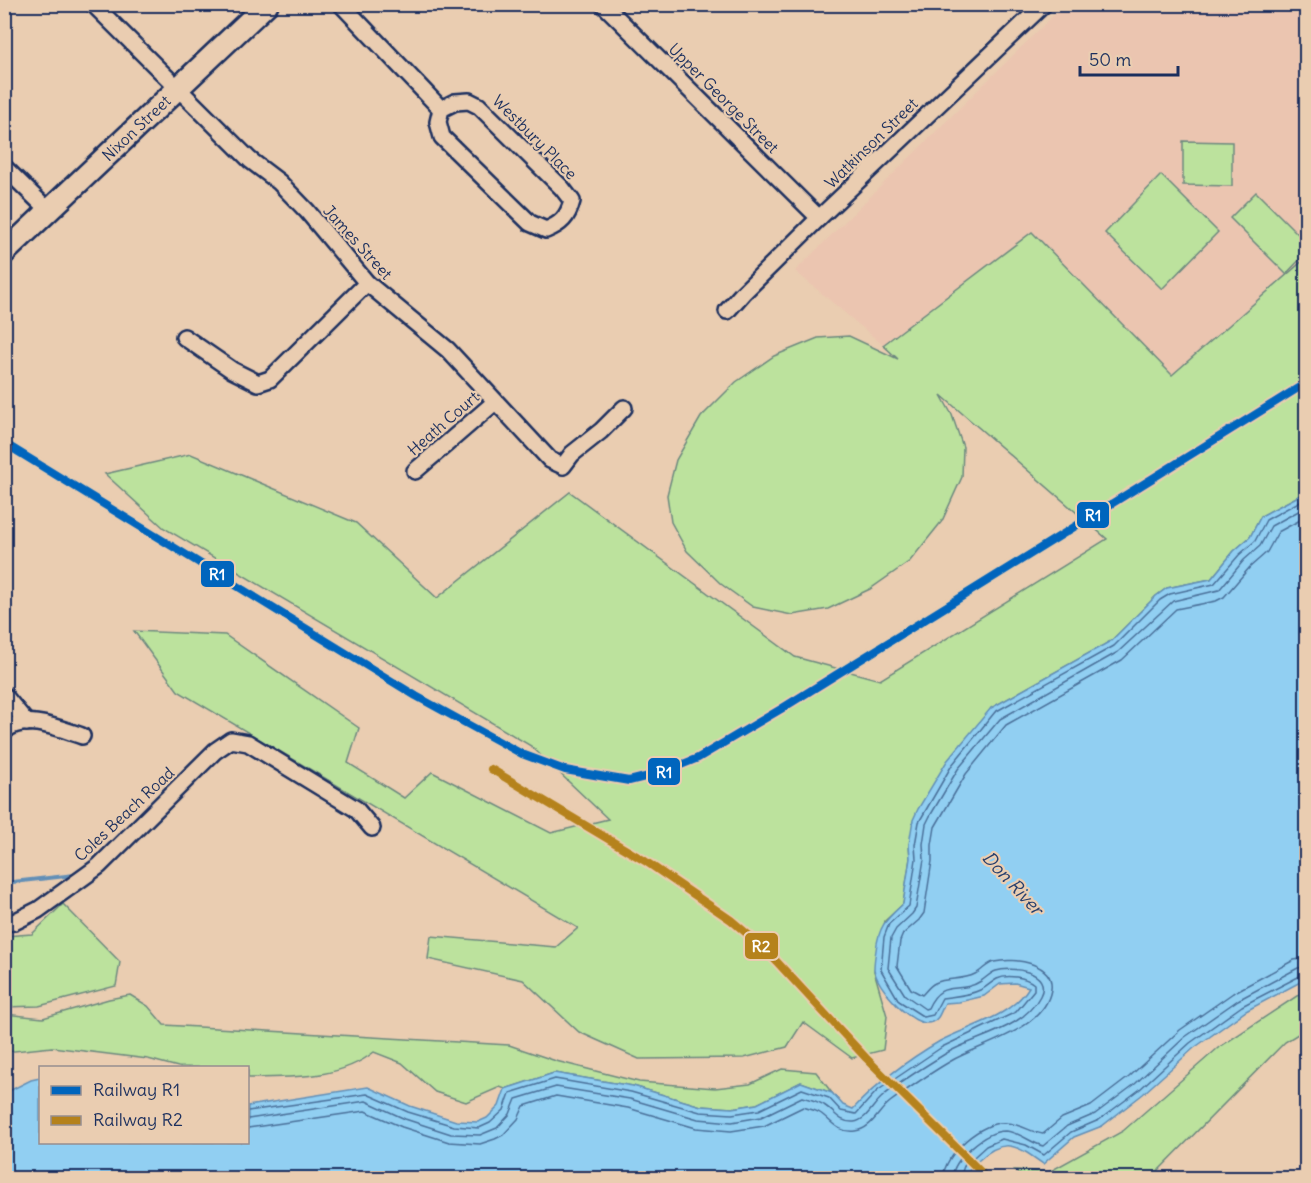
<svg xmlns="http://www.w3.org/2000/svg" width="1311" height="1183" font-family="Delius,sans-serif">
	<style>
		.built { fill: #ebc5b0 }
		.green { fill: #bce29d; stroke: #6c887e; stroke-width: 1.5 }
		.water { fill: #91cff2; stroke: #628fb7; stroke-width: 1.5 }
		.lines { fill: none; stroke-linecap: round; stroke-linejoin: round }
		.shore { stroke: #4a6f99; stroke-width: 1.5 }
		.stream { stroke: #628fb7; stroke-width: 4 }
		.street-casing { stroke: #1b2f5e; stroke-width: 20 }
		.secondary-casing { stroke: #1b2f5e; stroke-width: 26 }
		.street { stroke: #eacdb1; stroke-width: 15 }
		.secondary { stroke: #eacdb1; stroke-width: 21 }
		.rail-1-casing { stroke: #eacdb1; stroke-width: 12 }
		.rail-2-casing { stroke: #eacdb1; stroke-width: 12 }
		.rail-1 { stroke: #0065bd; stroke-width: 8 }
		.rail-2 { stroke: #b5821c; stroke-width: 8 }
		.labels { text-anchor: middle; dominant-baseline: central; stroke-width: 4.5; stroke-linejoin: round; paint-order: stroke }
		.street-label { font-size: 16px; fill: #1b2f5e; stroke: #eacdb1 }
		.water-label { font-size: 18px; font-style: italic; fill: #273f6d; stroke: #eacdb1 }
		.line-badge { stroke: #eacdb1; stroke-width: 2 }
		.badge-label { font-size: 16px; text-anchor: middle; font-weight: bold; fill: #fff }
	</style>
	<rect width="100%" height="100%" fill="#eacdb1"/>
	<filter id="ink" filterUnits="userSpaceOnUse"><feTurbulence type="fractalNoise" baseFrequency=".0167" numOctaves="2"/><feDisplacementMap in="SourceGraphic" scale="12" xChannelSelector="R" yChannelSelector="G"/><feConvolveMatrix kernelMatrix="1 2 1 2 8 2 1 2 1" color-interpolation-filters="sRGB"/></filter>
	<g filter="url(#ink)">
		<path class="built" d="M1064,5H1306V276L1173,375L1032,232L883,345L795,271Z"/>
		<g class="green">
			<path d="M1183,141L1232,142V186L1183,185Z"/>
			<path d="M1161,175L1218,232L1162,289L1105,233Z"/>
			<path d="M1256,192L1306,242V253L1286,274L1230,218Z"/>
			<path d="M1032,232L1172,375L1306,258V492L1261,516L1250,537L1234,551L1211,579L1167,588L1156,596L1111,641L991,708L909,844L910,858L903,904L885,921L874,971L887,1016L883,1050L852,1058L803,1022L787,1047L744,1058L639,1059L579,1032L523,980L428,959L431,936L556,947L578,928L178,691L134,631L225,635L359,728L348,763L404,798L432,772L551,833L608,819L531,746L164,528L105,474L191,454L356,523L437,598L570,492L795,657L880,680L1107,539L941,395L952,415L963,447L962,477L942,521L910,561L870,589L828,609L792,615L753,607L721,584L687,551L671,522L667,495L676,460L701,417L736,382L774,356L818,338L849,336L898,359L883,345Z"/>
			<path d="M63,904L120,962L116,986L39,1006L5,1007V936L32,934Z"/>
			<path d="M1306,990V1029L1285,1042L1151,1178H1024L1014,1170L1049,1172L1123,1131L1218,1048Z"/>
			<path d="M130,995L148,1006L164,1025L509,1045L556,1061L639,1082L715,1088L750,1084L782,1069L816,1072L832,1093L801,1082L757,1104L732,1108L701,1106L633,1086L554,1073L505,1089L500,1087L466,1102L435,1092L402,1063L374,1052C339,1080 290,1077 248,1078V1068L178,1067L148,1059L52,1047L5,1052V1014L43,1018L109,999Z"/>
		</g>
		<path class="water" d="M1306,492V979L1246,1011L1194,1048L1143,1094L1102,1126L1074,1137L1043,1164C1018,1146 1005,1136 979,1160C973,1166 968,1170 965,1178H5V1093L31,1080L40,1078V1142H248V1106L368,1087L410,1106L456,1121L478,1122L487,1118L499,1106L505,1089L554,1073L633,1086L701,1106L732,1108L757,1104L801,1082L832,1093L843,1105L853,1109C878,1082 909,1059 940,1041C970,1025 1010,1018 1029,987L1015,983L1000,984L984,996L959,1002L945,1003C941,1010 939,1020 932,1022C913,1030 876,986 874,969C874,963 875,956 876,950C879,925 886,920 903,904L910,858L909,844L913,820L918,809L947,761L991,708L1111,641L1156,596L1167,588L1211,579L1234,551L1250,537L1261,516Z"/>
		<g class="lines">
			<g class="shore">
				<path d="M248,1111L367,1094L408,1112L454,1126L479,1128L490,1123L504,1110L510,1093L555,1079L631,1092L700,1112L732,1114L759,1110L802,1089L829,1098L841,1111L856,1114L877,1091L942,1047L1016,1012L1034,990V984C1026,977 1007,974 997,979C991,982 986,988 980,990C968,996 954,996 942,998L933,1015L924,1017L899,1001L881,970L884,937L889,924L909,906L916,859L915,845L919,822L952,765L995,712L1114,646L1160,600L1170,594L1214,584L1239,555L1255,541L1266,520L1306,498"/>
				<path d="M248,1119L366,1101L405,1119L451,1134L480,1135L497,1128L510,1114L516,1099L556,1087L630,1099L698,1119L732,1122L761,1117L802,1097C809,1099 818,1101 824,1105C834,1111 839,1123 854,1122C866,1121 873,1105 881,1098C896,1084 927,1065 945,1054C975,1036 1023,1030 1040,996C1053,971 1011,966 996,971C990,973 986,978 981,981C958,996 942,977 928,1008L925,1009L905,995L888,968L891,938L896,929L912,914L916,908L924,859L923,844L926,824L930,816L958,769L1000,719L1118,652L1173,601L1219,590L1244,560L1260,546L1271,526L1306,507"/>
				<path d="M248,1128L365,1111L402,1127L449,1142L480,1144L495,1139L503,1135L518,1119L524,1106L556,1096L628,1108L696,1128L731,1131L764,1126L803,1107C808,1109 816,1110 820,1113C832,1121 837,1133 855,1131C872,1129 878,1111 890,1102C909,1088 930,1073 951,1061C980,1044 1040,1031 1050,994C1059,963 1015,957 994,962C986,964 982,971 975,974C962,981 947,977 935,983C929,986 926,991 922,995L911,989L897,966L900,941L903,934L919,920L924,913L932,861V845L935,827L966,774L1006,725L1122,660L1176,609L1216,601L1224,597L1250,567L1267,552L1278,532L1306,517"/>
				<path d="M943,1178C944,1154 982,1120 1007,1123C1020,1124 1031,1132 1043,1134L1062,1118L1091,1106L1129,1077L1180,1030L1233,993L1294,960L1306,958"/>
				<path d="M952,1178C953,1159 985,1131 1005,1131C1020,1132 1031,1143 1043,1146L1067,1126L1095,1114L1135,1084L1185,1037L1238,1000L1298,968L1306,967"/>
				<path d="M960,1178L964,1166L986,1146L1002,1139L1026,1145L1044,1155L1071,1132L1099,1120L1139,1090L1190,1043L1242,1006L1302,975L1306,974"/>
			</g>
			<path class="stream" d="M4,883L75,875"/>
			<g class="street-casing">
				<g id="street">
					<path d="M93,4L250,160L279,182L307,211L367,283L448,350L550,460L563,466L572,454L601,431L624,408"/>
					<path d="M341,4L441,109"/>
					<path d="M603,4L819,218"/>
					<path d="M469,101L479,106L562,188L572,201C568,217 561,224 546,230L530,223L442,137L438,122L441,109L455,102Z"/>
					<path d="M4,167L49,211"/>
					<path d="M727,311L743,293L819,218L1044,4"/>
					<path d="M184,337L232,370L258,383L270,379L367,283"/>
					<path d="M415,471L495,402"/>
					<path d="M4,695L27,723"/>
					<path d="M4,732C22,712 61,729 82,736"/>
					<path d="M4,923L14,922L38,910L99,866L215,751L231,740L248,743L356,809L372,828"/>
				</g>
			</g>
			<g class="secondary-casing">
				<g id="secondary">
					<path id="s1" d="M4,253L267,4"/>
				</g>
			</g>
			<use href="#street" class="street"/>
			<use href="#secondary" class="secondary"/>
			<g class="rail-1-casing">
				<path id="rail-1" d="M4,443L416,696L522,754L565,770L629,781L661,773L698,758L781,709L1306,383"/>
			</g>
			<g class="rail-2-casing">
				<path id="rail-2" d="M491,769L645,861L731,920L765,949L866,1058L987,1178"/>
			</g>
			<use href="#rail-1" class="rail-1"/>
			<use href="#rail-2" class="rail-2"/>
		</g>
	</g>
	<g class="labels">
		<g class="street-label">
			<text transform="translate(724 98) rotate(45)">Upper George Street</text>
			<text stroke="none"><textPath href="#s1" startOffset="182">Nixon Street</textPath></text>
			<text transform="translate(535 137) rotate(45)">Westbury Place</text>
			<text transform="translate(871 143) rotate(-44)">Watkinson Street</text>
			<text transform="translate(358 242) rotate(48)">James Street</text>
			<text transform="translate(443 423) rotate(-41)">Heath Court</text>
			<text transform="translate(124 814) rotate(-43)">Coles Beach Road</text>
		</g>
		<g class="water-label">
			<text transform="translate(1013 883) rotate(47)">Don River</text>
		</g>
	</g>
	<g class="line-badge">
		<rect x="1076" y="501" width="34" height="28" rx="6" fill="#0065bd"/>
		<rect x="200" y="560" width="35" height="28" rx="6" fill="#0065bd"/>
		<rect x="647" y="757" width="34" height="29" rx="6" fill="#0065bd"/>
		<rect x="744" y="932" width="35" height="28" rx="6" fill="#b5821c"/>
	</g>
	<g class="badge-label">
		<text x="1093" y="521">R1</text>
		<text x="217" y="580">R1</text>
		<text x="664" y="778">R1</text>
		<text x="761" y="952">R2</text>
	</g>
	<rect width="1311" height="1183" fill="none" stroke="#eacdb1" stroke-width="24"/>
	<rect x="12" y="12" width="1287" height="1159" fill="none" stroke="#1b2f5e" stroke-width="2" filter="url(#ink)"/>
	<rect x="39" y="1066" width="210" height="78" fill="#eacdb1" stroke="#978e90" stroke-width="1.5"/>
	<rect x="51" y="1086" width="30" height="9" fill="#0065bd" stroke="#978e90" stroke-width="1.5"/>
	<text x="93" y="1096" font-size="18" fill="#1b2f5e">Railway R1</text>
	<rect x="51" y="1116" width="30" height="9" fill="#b5821c" stroke="#978e90" stroke-width="1.5"/>
	<text x="93" y="1126" font-size="18" fill="#1b2f5e">Railway R2</text>
	<path d="M1080 66v9h98v-9" fill="none" stroke="#1b2f5e" stroke-width="3"/>
	<text x="1089" y="66" font-size="18" fill="#1b2f5e" stroke="#eacdb1" stroke-width="4.5" paint-order="stroke">50 m</text>
</svg>
